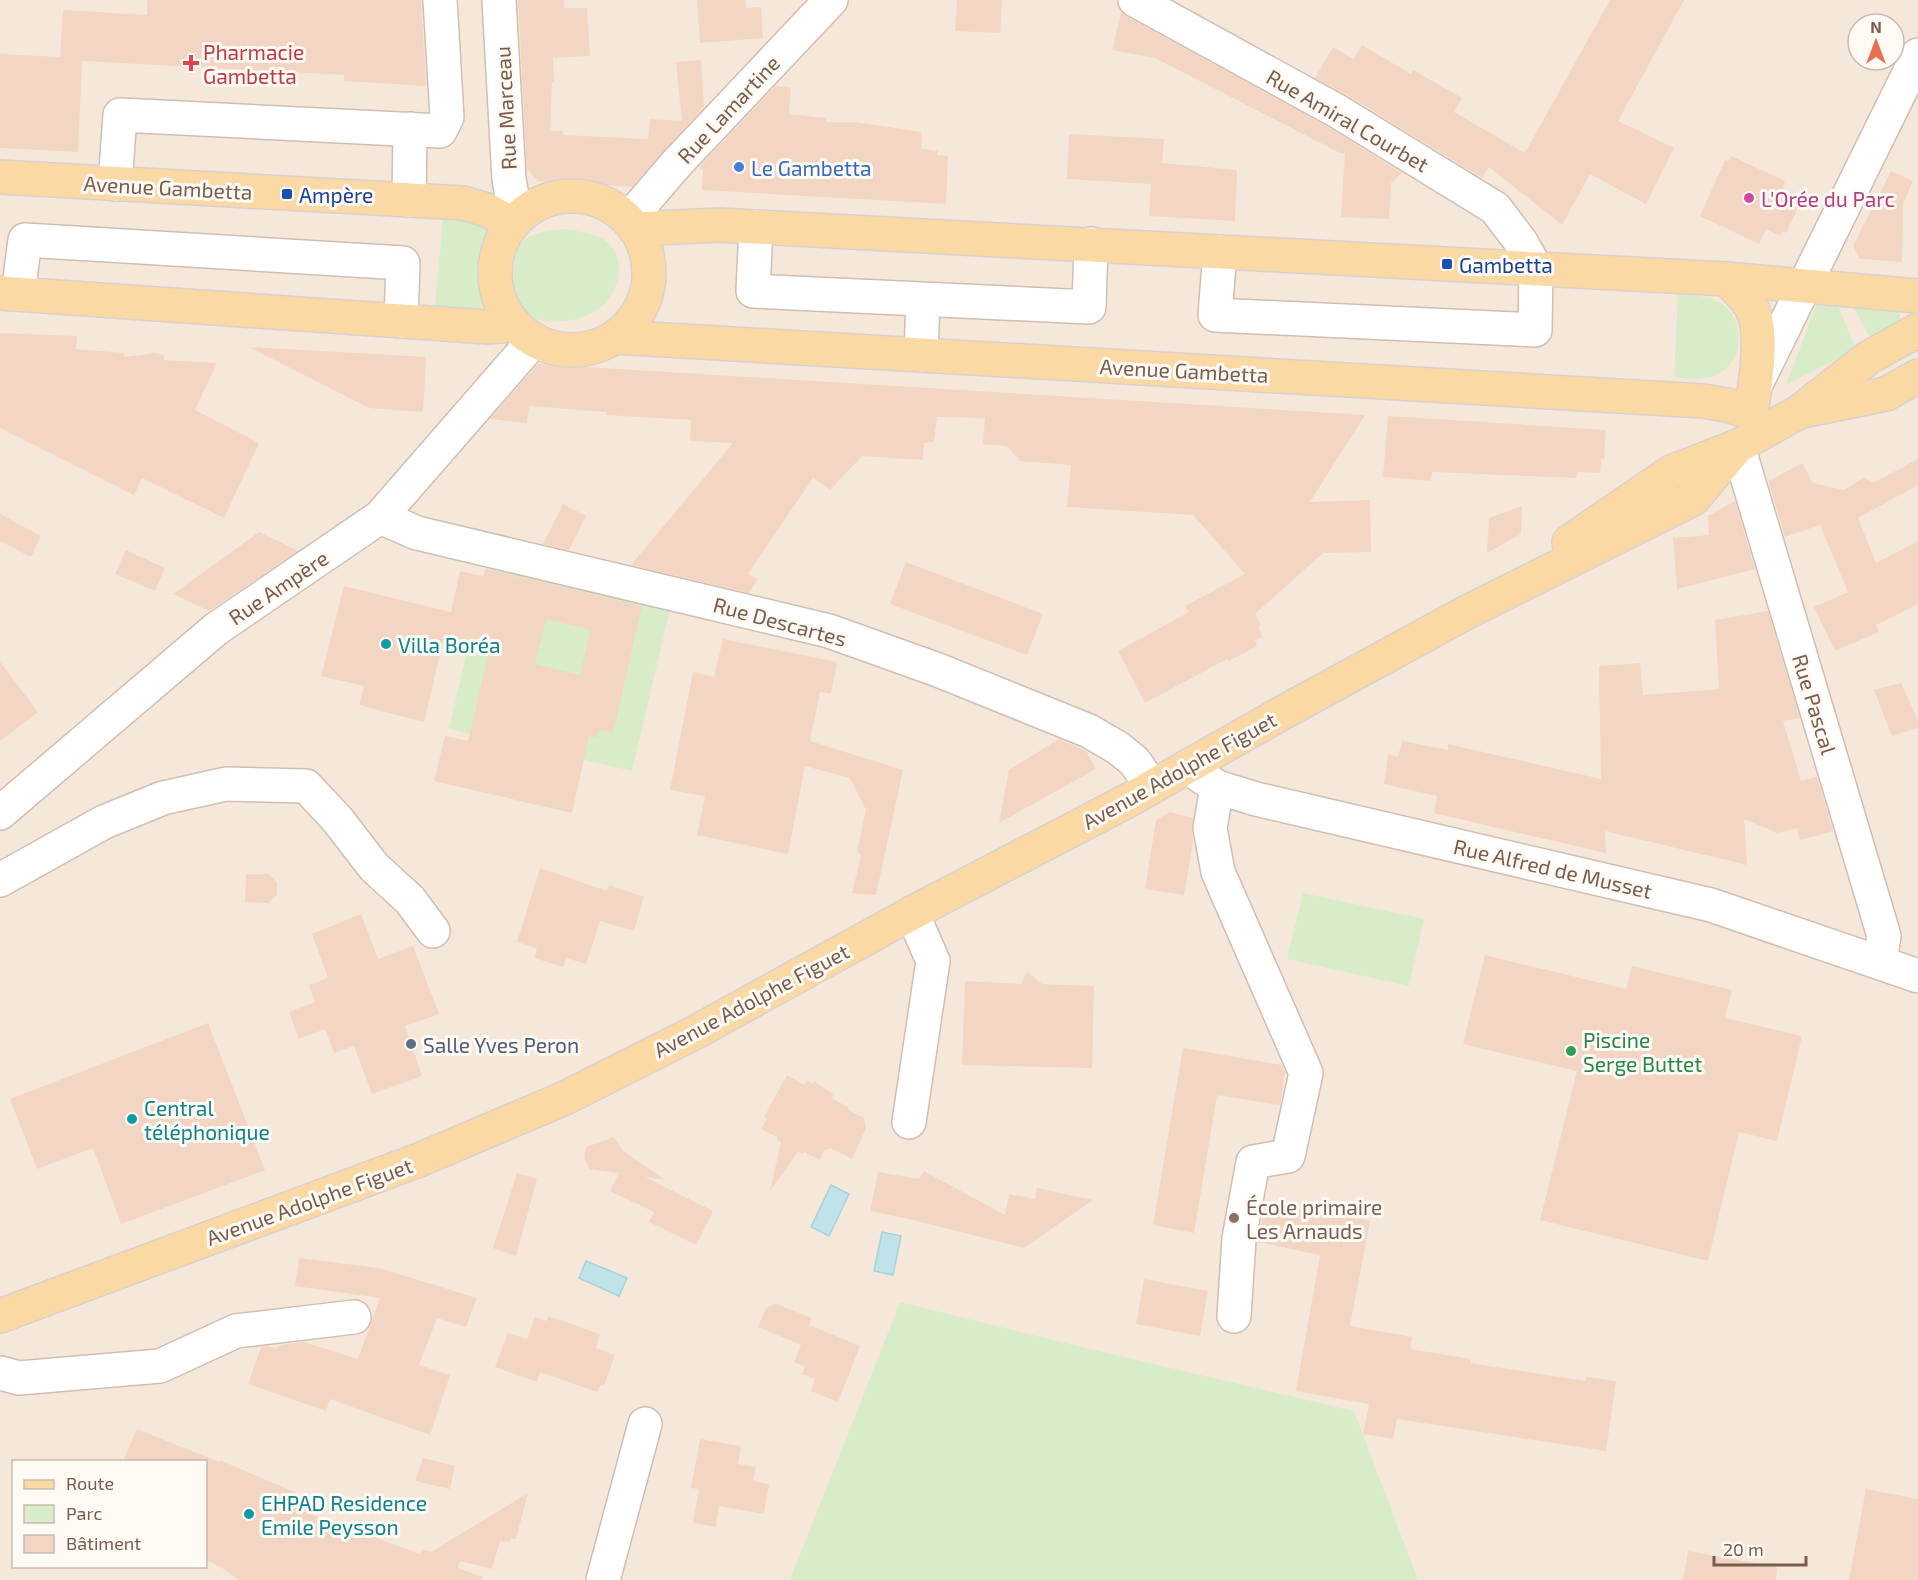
<svg xmlns="http://www.w3.org/2000/svg" width="1918" height="1580" font-family="'Exo 2',sans-serif">
	<style>
		.residential { fill: #f5e8da; fill-rule: evenodd }
		.green { fill: #d8ecc9 }
		.water { fill: #bfe3e8; stroke: #a5d3da; stroke-width: 1.5 }
		.building { fill: #f3d5c3; fill-rule: evenodd }
		.lines { fill: none; stroke-linecap: round; stroke-linejoin: round }
		.minor-casing { stroke: #d1beb0; stroke-width: 36 }
		.major-casing { stroke: #dad1cd; stroke-width: 36 }
		.minor { stroke: #fff; stroke-width: 33 }
		.major { stroke: #fbd9a5; stroke-width: 33 }
		.health-dot { fill: #e0444e; stroke: #fffaf3; stroke-width: 2 }
		.shop-dot { fill: #3f7fe0; stroke: #fffaf3; stroke-width: 2 }
		.transit-dot { fill: #1a4fb4; stroke: #fffaf3; stroke-width: 2 }
		.hotel-dot { fill: #d1479c; stroke: #fffaf3; stroke-width: 2 }
		.culture-dot { fill: #0f9aa8; stroke: #fffaf3; stroke-width: 2 }
		.service-dot { fill: #5c6f8a; stroke: #fffaf3; stroke-width: 2 }
		.leisure-dot { fill: #2e9e5b; stroke: #fffaf3; stroke-width: 2 }
		.education-dot { fill: #8d6e63; stroke: #fffaf3; stroke-width: 2 }
		.labels { text-anchor: middle; dominant-baseline: central; stroke-width: 6; stroke-linejoin: round; paint-order: stroke }
		.health-label { font-size: 21px; fill: #be3a42; stroke: #fffaf3; text-anchor: start }
		.street-label { font-size: 21px; fill: #7a5c4d; stroke: #fffaf3 }
		.shop-label { font-size: 21px; fill: #366cbe; stroke: #fffaf3; text-anchor: start }
		.transit-label { font-size: 21px; fill: #164399; stroke: #fffaf3; text-anchor: start }
		.hotel-label { font-size: 21px; fill: #b23c85; stroke: #fffaf3; text-anchor: start }
		.culture-label { font-size: 21px; fill: #0d838f; stroke: #fffaf3; text-anchor: start }
		.leisure-label { font-size: 21px; fill: #27864d; stroke: #fffaf3; text-anchor: start }
		.service-label { font-size: 21px; fill: #4e5e75; stroke: #fffaf3; text-anchor: start }
		.education-label { font-size: 21px; fill: #785e54; stroke: #fffaf3; text-anchor: start }
	</style>
	<rect width="100%" height="100%" fill="#fdf6ec"/>
	<path class="residential" d="M0,0H1918V1580H0ZM1858,24H1894V60H1858ZM14,1462H206V1566H14Z"/>
	<g class="green">
		<path d="M443,218L482,222L489,228L485,302L481,314L434,315Z"/>
		<path d="M566,229C577,231 590,233 601,238C629,253 621,291 600,308C581,323 535,330 520,307C512,296 513,281 514,267C515,257 517,245 526,239C536,231 553,230 566,229Z"/>
		<path d="M1678,295C1691,296 1708,295 1719,302C1745,317 1746,358 1720,373C1706,381 1689,379 1674,377Z"/>
		<path d="M1816,305L1838,306L1856,349L1786,385Z"/>
		<path d="M1853,306L1896,308L1900,315L1899,324L1870,338Z"/>
		<path d="M487,567L670,609L632,771L449,729Z"/>
		<path d="M1303,893L1424,919L1409,986L1287,959Z"/>
		<path d="M900,1302L1090,1349L1354,1411L1418,1580H790Z"/>
	</g>
	<g class="water">
		<path d="M831,1185L849,1194L829,1236L811,1227Z"/>
		<path d="M882,1232L901,1236L893,1275L874,1271Z"/>
		<path d="M586,1261L627,1278L619,1296L579,1278Z"/>
	</g>
	<g class="building">
		<path d="M147,0H421L426,86L344,81V75L82,61L78,152L0,148V54L60,57L63,10L147,15Z"/>
		<path d="M518,0H564V8H587L590,56L553,58L554,82H552L550,131H563V135L648,139L650,119L682,121L676,62L701,60L704,107L632,187L538,181L527,169Z"/>
		<path d="M697,0H745L746,8L761,7L763,38L700,43Z"/>
		<path d="M957,0H1002L1000,33L955,31Z"/>
		<path d="M1610,0H1684L1618,121L1674,148L1646,204L1590,174L1562,225L1489,167L1482,178L1347,95L1315,78L1333,47L1354,59L1362,45L1411,74L1413,70L1462,98L1454,112L1525,153Z"/>
		<path d="M1121,12L1126,16L1328,127L1402,173L1391,183L1389,219L1341,217L1345,153H1340L1155,58L1112,50Z"/>
		<path d="M776,86L791,88L789,114L826,118V122H855L922,132L921,149L938,151L937,155L948,156L946,204L702,190L703,170L699,167Z"/>
		<path d="M1069,134L1164,139L1162,163L1237,170L1235,221L1149,216L1151,184L1067,179Z"/>
		<path d="M1731,156L1785,181L1783,187L1785,188L1782,195L1796,201L1794,206L1798,208L1786,233L1782,231L1780,236L1766,229L1759,244L1700,216L1725,160L1728,161Z"/>
		<path d="M1891,171L1913,181L1903,204L1902,262L1860,259L1853,246Z"/>
		<path d="M0,333L77,336L76,349L124,353L125,357L155,353L164,355V360L217,363L195,410L259,443L224,518L142,478L134,495L0,428Z"/>
		<path d="M249,347L426,357L423,412L369,408Z"/>
		<path d="M538,364L1365,415L1310,502L1370,500L1371,552L1323,553L1255,614L1261,625L1258,627L1263,637L1255,640L1257,646L1229,661L1227,659L1145,703L1118,651L1189,612L1185,606L1245,574L1193,515L1067,507L1071,465L1020,461L1007,446L983,444L985,418L937,417L934,442L924,443L923,460L862,456L830,490L813,478L748,574L758,579L749,593L631,565L733,443L690,441L691,420L606,415L607,412L529,406L527,423L490,419Z"/>
		<path d="M1388,416L1606,430L1604,459H1601L1600,473L1577,472L1576,478L1432,472L1431,481L1383,477Z"/>
		<path d="M1918,459V485L1858,518L1876,563L1918,541V604L1876,625L1879,632L1835,651L1814,607L1848,592L1820,525L1785,537L1769,483V481L1802,463L1813,483L1844,490L1864,477L1873,483Z"/>
		<path d="M1735,501L1755,569L1677,589L1673,538L1709,535L1708,516Z"/>
		<path d="M563,504L586,516L569,550L543,544Z"/>
		<path d="M1522,506L1521,534L1487,553L1489,518Z"/>
		<path d="M0,514L41,536L31,557L0,541Z"/>
		<path d="M259,532L298,551L209,611L173,594Z"/>
		<path d="M126,550L165,568L155,591L115,574Z"/>
		<path d="M906,562L1043,614L1027,655L890,604Z"/>
		<path d="M485,569L642,606L613,733L599,730L597,738L589,736L572,813L434,781L445,736L468,741L490,649L443,642L424,722L359,705L364,686L321,676L344,586L451,612L460,571L483,576ZM546,619L591,630L580,675L535,664Z"/>
		<path d="M1768,611L1800,718L1783,721L1801,781L1817,777L1833,831L1800,840L1797,828L1778,833L1744,819L1747,865L1605,831L1606,853L1434,813L1437,796L1384,784L1388,754L1398,757L1402,741L1448,750V744L1601,779L1599,666L1640,663L1643,695L1719,689L1715,620Z"/>
		<path d="M723,639L837,662L831,694L820,692L810,741L903,770L876,895L852,893L861,856L857,851L866,810L850,778L805,766L788,854L697,835L705,796L670,790L693,672L714,677Z"/>
		<path d="M0,662L38,712L0,741Z"/>
		<path d="M1901,683L1918,721V728L1892,736L1874,690Z"/>
		<path d="M1059,739L1087,752L1096,769L999,823L1009,770Z"/>
		<path d="M1170,812L1193,818L1192,831L1193,842L1184,895L1145,889L1156,820Z"/>
		<path d="M540,868L607,891L609,885L644,897L634,931L600,921L586,964L566,958L563,967L534,958L537,948L517,942Z"/>
		<path d="M246,874H269L277,883V895L268,903L245,902Z"/>
		<path d="M361,914L378,959L413,946L439,1014L405,1026L422,1076L372,1094L354,1046L334,1053L325,1029L299,1039L289,1012L315,1002L309,985L328,978L312,934Z"/>
		<path d="M1485,955L1626,989L1632,966L1732,990L1725,1018L1802,1036L1777,1141L1739,1132L1708,1261L1540,1220L1577,1071L1463,1044Z"/>
		<path d="M1027,972L1042,984L1094,986L1092,1068L962,1065L965,981L1021,984Z"/>
		<path d="M208,1023L265,1170L121,1224L93,1148L37,1169L10,1099Z"/>
		<path d="M1183,1048L1282,1065L1285,1073L1280,1105L1217,1095L1194,1233L1153,1225Z"/>
		<path d="M787,1075L804,1085L807,1080L813,1084L814,1081L833,1094L832,1098L849,1108L848,1110L864,1118L866,1128L852,1159L830,1148L828,1150L825,1149L820,1160L804,1152L803,1154L798,1152L770,1191L781,1142L777,1140V1137L761,1129L767,1118L764,1117Z"/>
		<path d="M614,1137L622,1150L666,1180L645,1177L713,1211L696,1245L649,1222L654,1212L610,1191L619,1173L590,1169L584,1158L586,1147Z"/>
		<path d="M924,1171L1005,1215L1009,1194L1035,1199L1037,1188L1093,1200L1024,1248L914,1220L870,1211L878,1172L919,1179Z"/>
		<path d="M517,1173L537,1179L516,1256L493,1248Z"/>
		<path d="M1265,1202L1370,1221L1350,1326L1412,1337L1410,1349L1471,1359L1470,1363L1586,1381V1377L1616,1381L1606,1451L1397,1419L1393,1439L1363,1434L1369,1404L1296,1391L1320,1255L1258,1242Z"/>
		<path d="M299,1258L379,1268L477,1298L466,1327L437,1318L419,1365L450,1375L430,1435L330,1399L326,1411L248,1384L261,1347L267,1346L276,1349L280,1345L304,1342L358,1359L380,1298L295,1286Z"/>
		<path d="M1144,1279L1208,1291L1200,1336L1136,1324Z"/>
		<path d="M776,1304L812,1318L809,1325L860,1346L838,1402L811,1391L815,1379L802,1374L805,1367L794,1362L801,1345L758,1327L766,1308Z"/>
		<path d="M548,1316L600,1334L596,1348L615,1355L604,1386L601,1385L597,1392L540,1372L537,1382L495,1367L508,1333L527,1339L535,1317L547,1321Z"/>
		<path d="M137,1429L219,1462L220,1460L308,1498L297,1509L420,1554L422,1549L431,1552L528,1493L516,1539H511L510,1542L500,1541L492,1569L460,1561L458,1568L483,1577L482,1580H239L222,1568L206,1560V1461H123Z"/>
		<path d="M700,1439L741,1446L738,1464L756,1467L753,1481L769,1484L764,1514L719,1506L716,1527L693,1523L699,1489L691,1488Z"/>
		<path d="M423,1458L455,1466L450,1489L415,1481Z"/>
		<path d="M1866,1489L1918,1499V1580H1849Z"/>
		<path d="M1688,1551L1777,1567L1776,1580H1683Z"/>
	</g>
	<g class="lines">
		<g class="minor-casing">
			<g id="minor">
				<path d="M499,0L509,179L512,196L521,215"/>
				<path d="M1135,0L1337,111L1495,208L1521,242L1536,269L1535,330L1215,315L1220,252"/>
				<path d="M115,184L120,115L440,131L447,117L440,0"/>
				<path d="M409,200L410,129"/>
				<path d="M628,220L677,163L831,0"/>
				<path d="M756,227L753,291L1089,307L1091,244"/>
				<path d="M18,294L25,240L403,263L401,321"/>
				<path d="M921,355L923,300"/>
				<path d="M1756,384L1918,55"/>
				<path d="M1738,446L1884,936L1880,962"/>
				<path d="M380,517L417,533L829,631L938,670L1089,731L1118,748L1134,761L1152,786"/>
				<path d="M1187,767L1217,787L1256,799L1711,905L1918,976"/>
				<path d="M1217,787L1210,828L1218,872L1306,1073L1288,1156L1253,1162L1239,1239L1234,1316"/>
				<path d="M0,813L216,629L380,517L534,340"/>
				<path d="M0,880L104,822L163,798L226,784L306,786L337,819L374,867L410,900L433,931"/>
				<path d="M909,1122L933,961L912,913"/>
				<path d="M0,1373L19,1378L160,1366L236,1331L354,1317"/>
				<path d="M603,1580L645,1424"/>
			</g>
		</g>
		<g class="major-casing">
			<g id="major">
				<path d="M0,177L463,203L487,210L512,224"/>
				<circle cx="572" cy="273" r="77"/>
				<path d="M635,229L719,225L756,227L1726,279L1918,296"/>
				<path d="M1726,279C1735,287 1744,295 1751,307C1765,331 1755,385 1751,413"/>
				<path d="M0,293L488,327L515,325"/>
				<path d="M615,337L1703,401L1727,405L1751,413L1763,432"/>
				<path d="M1807,410L1886,394L1918,376"/>
				<path d="M1569,542L1671,472L1738,446L1799,412L1868,358L1918,330"/>
				<path d="M0,1316L419,1160L565,1098L694,1033L912,913L1129,800L1282,713L1469,611L1693,499L1738,446"/>
			</g>
		</g>
		<use href="#minor" class="minor"/>
		<use href="#major" class="major"/>
	</g>
	<path class="health-dot" d="M188 54h6v6h6v6h-6v6h-6v-6h-6v-6h6z"/>
	<circle class="shop-dot" cx="739" cy="167" r="6"/>
	<g class="transit-dot">
		<rect x="281" y="188" width="12" height="12" rx="3"/>
		<rect x="1441" y="258" width="12" height="12" rx="3"/>
	</g>
	<circle class="hotel-dot" cx="1749" cy="198" r="6"/>
	<g class="culture-dot">
		<circle cx="386" cy="644" r="6"/>
		<circle cx="132" cy="1119" r="6"/>
		<circle cx="249" cy="1514" r="6"/>
	</g>
	<circle class="service-dot" cx="411" cy="1044" r="6"/>
	<circle class="leisure-dot" cx="1571" cy="1051" r="6"/>
	<circle class="education-dot" cx="1234" cy="1218" r="6"/>
	<g class="labels">
		<g class="health-label">
			<text x="203" y="51">Pharmacie<tspan x="203" dy="24">Gambetta</tspan></text>
		</g>
		<g class="street-label">
			<text transform="translate(505 108) rotate(-93)">Rue Marceau</text>
			<text transform="translate(728 109) rotate(-47)">Rue Lamartine</text>
			<text transform="translate(1348 120) rotate(30)">Rue Amiral Courbet</text>
			<text transform="translate(168 187) rotate(3)">Avenue Gambetta</text>
			<text transform="translate(1184 370) rotate(3)">Avenue Gambetta</text>
			<text transform="translate(278 587) rotate(-34)">Rue Ampère</text>
			<text transform="translate(780 621) rotate(15)">Rue Descartes</text>
			<text transform="translate(1815 704) rotate(73)">Rue Pascal</text>
			<text transform="translate(1179 770) rotate(-29)">Avenue Adolphe Figuet</text>
			<text transform="translate(1553 868) rotate(13)">Rue Alfred de Musset</text>
			<text transform="translate(751 1000) rotate(-28)">Avenue Adolphe Figuet</text>
			<text transform="translate(309 1201) rotate(-20)">Avenue Adolphe Figuet</text>
		</g>
		<g class="shop-label">
			<text x="751" y="167">Le Gambetta</text>
		</g>
		<g class="transit-label">
			<text x="299" y="194">Ampère</text>
			<text x="1459" y="264">Gambetta</text>
		</g>
		<g class="hotel-label">
			<text x="1761" y="198">L'Orée du Parc</text>
		</g>
		<g class="culture-label">
			<text x="398" y="644">Villa Boréa</text>
			<text x="144" y="1107">Central<tspan x="144" dy="24">téléphonique</tspan></text>
			<text x="261" y="1502">EHPAD Residence<tspan x="261" dy="24">Emile Peysson</tspan></text>
		</g>
		<g class="leisure-label">
			<text x="1583" y="1039">Piscine<tspan x="1583" dy="24">Serge Buttet</tspan></text>
		</g>
		<g class="service-label">
			<text x="423" y="1044">Salle Yves Peron</text>
		</g>
		<g class="education-label">
			<text x="1246" y="1206">École primaire<tspan x="1246" dy="24">Les Arnauds</tspan></text>
		</g>
	</g>
	<rect x="12" y="1460" width="195" height="108" fill="#fffaf3" stroke="#cabbb1" stroke-width="1.5"/>
	<rect x="24" y="1480" width="30" height="9" fill="#fbd9a5" stroke="#cabbb1" stroke-width="1.5"/>
	<text x="66" y="1490" font-size="18" fill="#7a5c4d">Route</text>
	<rect x="24" y="1505" width="30" height="18" fill="#d8ecc9" stroke="#cabbb1" stroke-width="1.5"/>
	<text x="66" y="1520" font-size="18" fill="#7a5c4d">Parc</text>
	<rect x="24" y="1535" width="30" height="18" fill="#f3d5c3" stroke="#cabbb1" stroke-width="1.5"/>
	<text x="66" y="1550" font-size="18" fill="#7a5c4d">Bâtiment</text>
	<g transform="translate(1876 42)"><circle r="28" fill="#fffaf3" stroke="#cabbb1" stroke-width="1.5"/>
	<path d="M0-4.5L10 22L0 15L-10 22Z" fill="#e76f51"/>
	<text y="-9" font-size="16" font-weight="bold" text-anchor="middle" fill="#7a5c4d">N</text>
	</g>
	<path d="M1714 1556v9h92v-9" fill="none" stroke="#7a5c4d" stroke-width="3"/>
	<text x="1723" y="1556" font-size="18" fill="#7a5c4d" stroke="#fffaf3" stroke-width="4.5" paint-order="stroke">20 m</text>
</svg>
